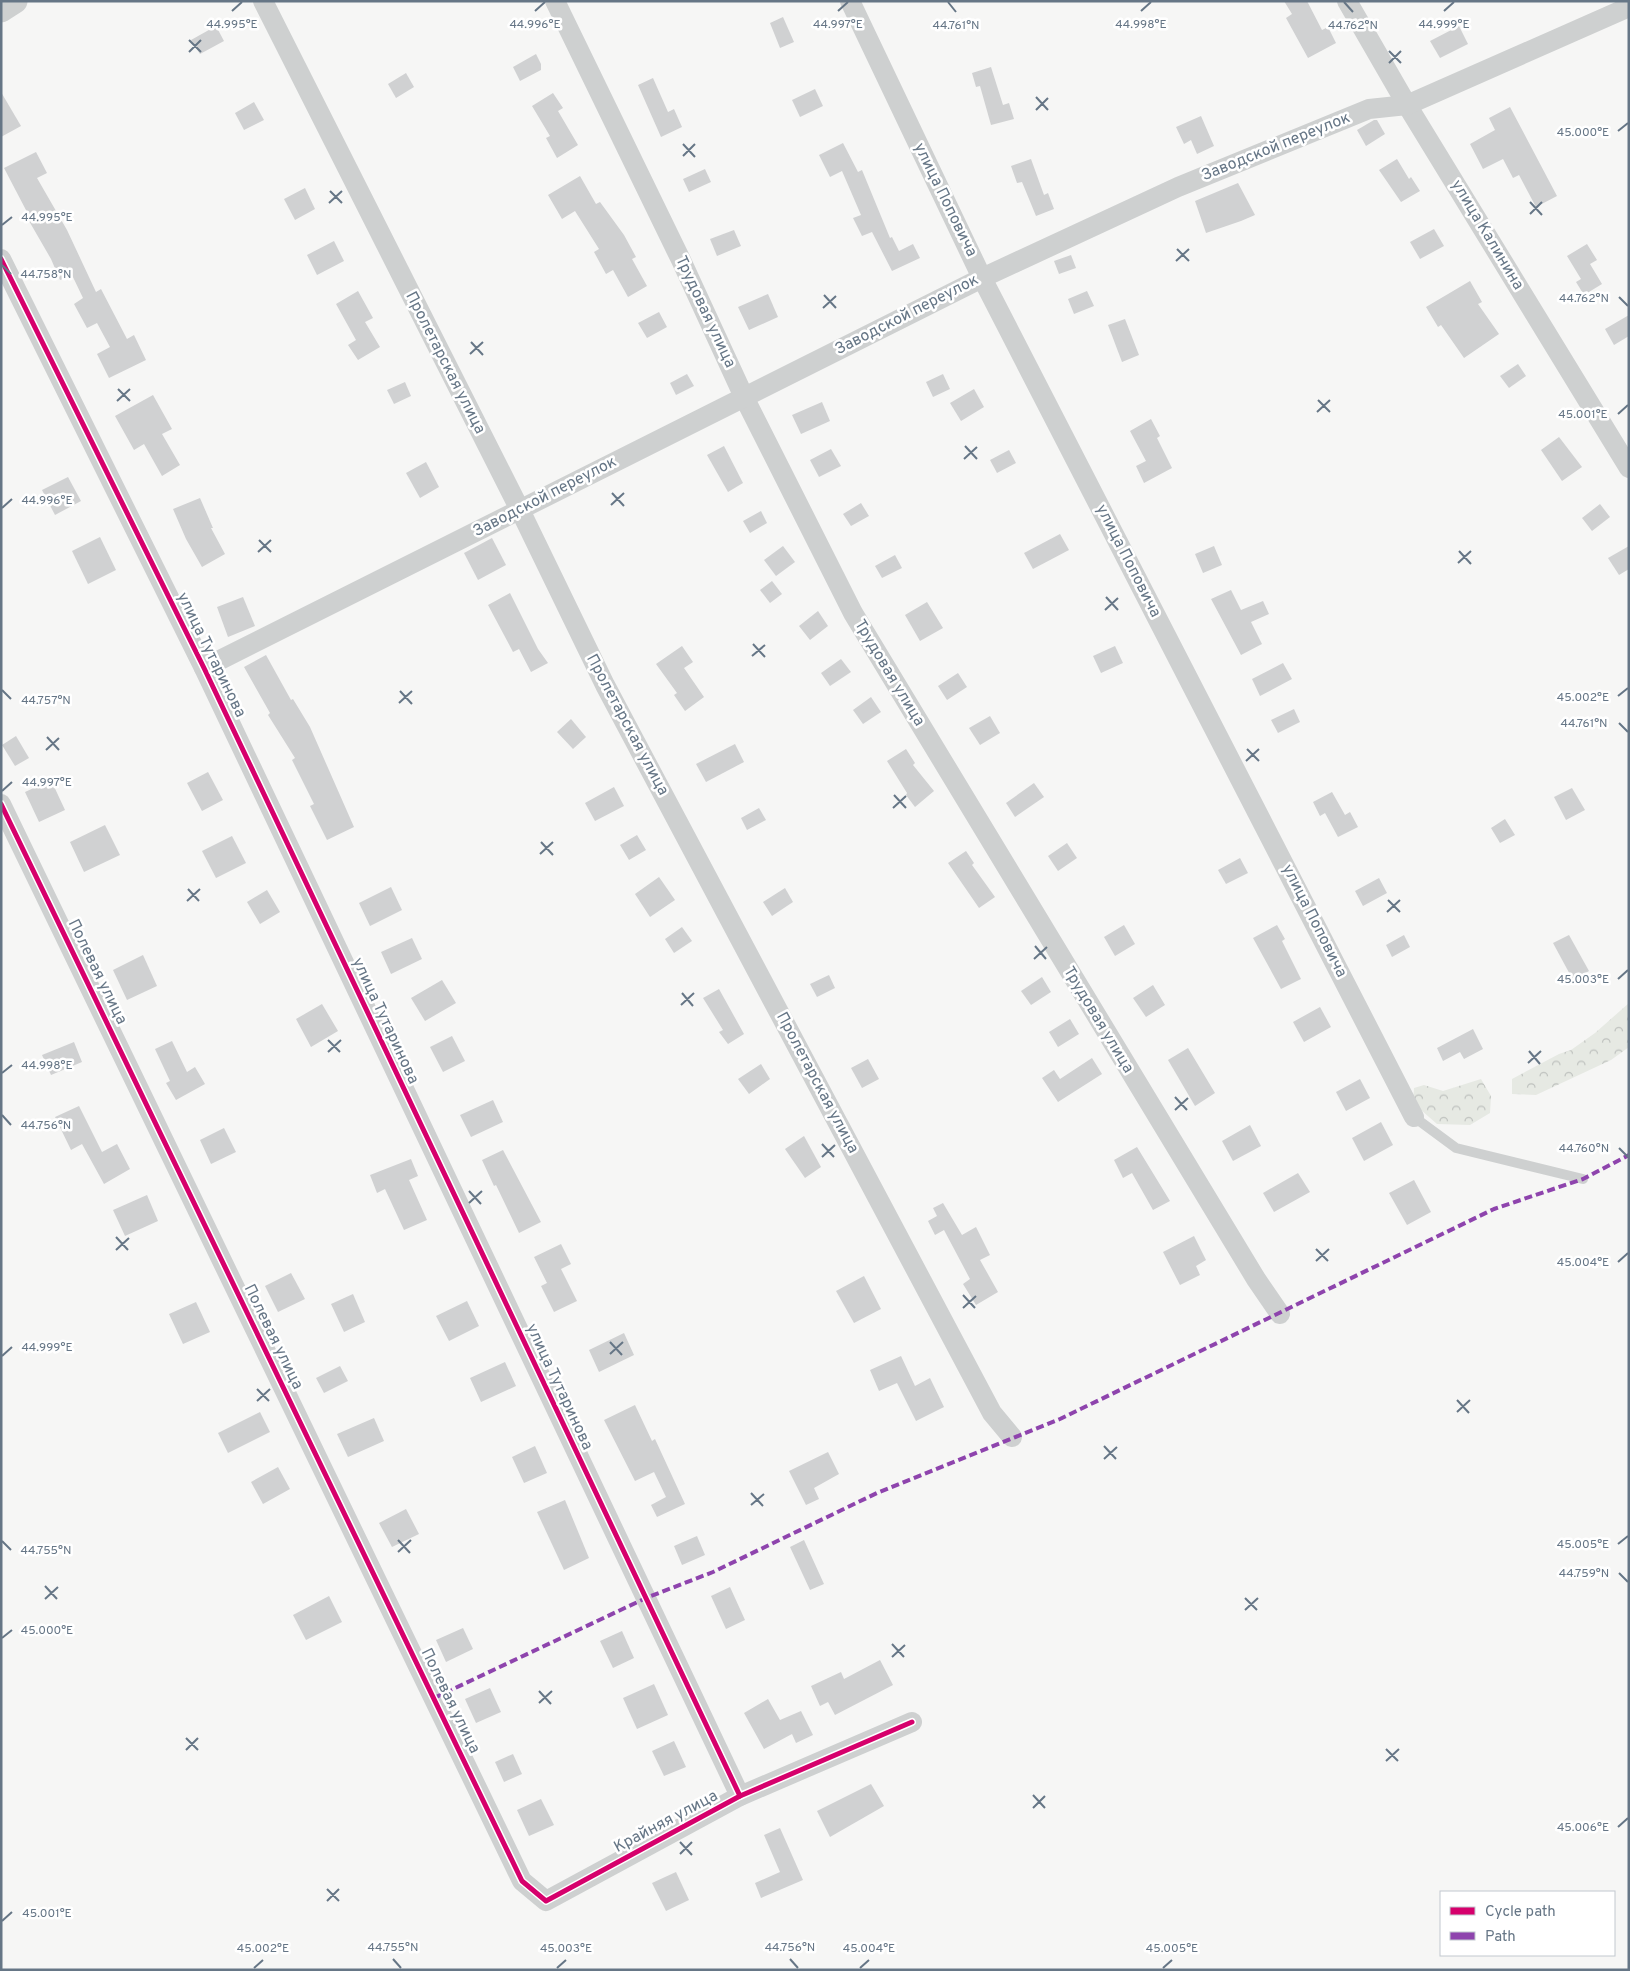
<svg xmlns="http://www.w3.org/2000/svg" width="1630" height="1971" font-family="Overpass,sans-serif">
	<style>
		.forest { fill: url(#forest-crowns) }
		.building { fill: #d0d1d2 }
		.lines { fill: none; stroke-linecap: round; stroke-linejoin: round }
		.service { stroke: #ced0d0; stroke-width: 10 }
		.minor { stroke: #ced0d0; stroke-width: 20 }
		.tertiary { stroke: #ced0d0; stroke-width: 25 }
		.quiet { stroke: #8e44ad; stroke-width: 4; stroke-dasharray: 8 4; stroke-linecap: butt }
		.cycleway-casing { stroke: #fff; stroke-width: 8 }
		.cycleway { stroke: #d6006c; stroke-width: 5 }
		.ticks { fill: none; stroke: #667686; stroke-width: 2 }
		.labels { text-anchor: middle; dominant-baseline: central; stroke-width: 5; stroke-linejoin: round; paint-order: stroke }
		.street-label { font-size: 16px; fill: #667686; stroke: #fff }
		.ticks-label { font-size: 12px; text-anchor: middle; fill: #667686; stroke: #fff; stroke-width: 5; stroke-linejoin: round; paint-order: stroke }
	</style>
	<defs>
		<pattern id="forest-crowns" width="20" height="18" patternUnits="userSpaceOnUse" patternTransform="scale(1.25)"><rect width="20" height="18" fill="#e6e9e3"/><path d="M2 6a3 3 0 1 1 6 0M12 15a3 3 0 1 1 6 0" fill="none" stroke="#bec1be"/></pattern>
	</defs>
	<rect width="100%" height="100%" fill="#f6f6f5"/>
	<g class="forest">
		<path d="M1629,1003V1047L1611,1060L1536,1095L1512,1094V1079L1559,1054L1571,1050L1595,1033Z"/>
		<path d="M1481,1079L1491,1096L1490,1113L1470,1125L1437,1124L1413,1103L1414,1088L1424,1085L1443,1091Z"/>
	</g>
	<g class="building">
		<path d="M1284,1H1307L1322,30L1328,27L1336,43L1308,58L1286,18L1292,14Z"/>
		<path d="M783,17L794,42L780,48L770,23Z"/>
		<path d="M216,26L224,41L200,54L191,40Z"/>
		<path d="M1459,26L1468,44L1440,58L1430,41Z"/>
		<path d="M536,54L541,64V70L520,81L513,67Z"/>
		<path d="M991,67L1003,105L1009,103L1014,119L991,125L980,86L976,87L972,73Z"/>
		<path d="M406,73L414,87L396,98L388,84Z"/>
		<path d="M653,78L668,112L674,109L682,127L661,137L638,85Z"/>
		<path d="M815,89L823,106L800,117L792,100Z"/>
		<path d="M1,92L21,126L1,137Z"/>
		<path d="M553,93L563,108L558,111L578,145L557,158L546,138L550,136L532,106Z"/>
		<path d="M254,102L264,120L244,130L235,113Z"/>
		<path d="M1510,107L1557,196L1536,207L1519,175L1513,178L1503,159L1483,169L1470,144L1495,130L1489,118Z"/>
		<path d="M1201,116L1214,146L1197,154L1191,140L1184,144L1176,127Z"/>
		<path d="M1374,120H1377L1385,134L1366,146L1357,130Z"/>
		<path d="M843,143L858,172L862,170L890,238L892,237L899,251L913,244L920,258L892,271L872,232L862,236L853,218L861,215L842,171L830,177L819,155Z"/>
		<path d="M36,152L47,173L37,178L67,230L96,292L101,289L127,339L134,335L146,360L109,378L97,354L110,347L97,323L87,328L74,304L83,298L72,275L60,280L51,259L25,214L27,212L4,168Z"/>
		<path d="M1031,159L1044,195L1048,193L1054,209L1036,216L1022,182L1017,183L1011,166Z"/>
		<path d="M1397,159L1409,179L1411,177L1420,191L1401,202L1379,170Z"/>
		<path d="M705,169L711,182L689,192L683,179Z"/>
		<path d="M580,176L596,204L600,202L624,235L636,257L632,259L647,286L628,297L613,270L606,274L594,252L599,249L575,211L562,219L548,195Z"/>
		<path d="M1238,183L1255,215L1241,221L1206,233L1195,201Z"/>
		<path d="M305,188L315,209L295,220L284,199Z"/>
		<path d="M1434,229L1444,246L1420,259L1410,242Z"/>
		<path d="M734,230L741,246L717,256L710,239Z"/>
		<path d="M334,241L344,261L317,275L307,255Z"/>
		<path d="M1587,244L1597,260L1590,264L1602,284L1584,295L1576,282L1581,279L1567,256Z"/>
		<path d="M1071,255L1076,268L1059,274L1054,261Z"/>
		<path d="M1470,281L1482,302L1478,304L1499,334L1464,358L1441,325L1438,327L1426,307Z"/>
		<path d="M358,291L373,318L365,322L380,347L358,360L348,345L356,340L336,304Z"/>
		<path d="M1087,291L1094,306L1074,314L1068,299Z"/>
		<path d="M768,294L778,317L749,330L738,307Z"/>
		<path d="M659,312L667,327L647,338L638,323Z"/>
		<path d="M1629,315V336L1614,345L1605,329Z"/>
		<path d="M1125,319L1139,355L1122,362L1108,325Z"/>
		<path d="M1518,364L1526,376L1509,388L1500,376Z"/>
		<path d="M687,374L694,386L676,395L670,383Z"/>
		<path d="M943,374L950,389L933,397L926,382Z"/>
		<path d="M405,382L411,396L394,404L387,390Z"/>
		<path d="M974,389L984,407L961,421L950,403Z"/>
		<path d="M153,395L172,429L162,434L180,465L162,476L144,444L134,450L115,416Z"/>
		<path d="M822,402L830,421L801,434L792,415Z"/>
		<path d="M1151,419L1160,436L1157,438L1172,468L1144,483L1136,466L1146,461L1130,431Z"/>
		<path d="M1559,437L1582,467L1562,481L1541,450Z"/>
		<path d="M724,446L743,483L728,492L707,455Z"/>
		<path d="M831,449L841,466L819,477L810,460Z"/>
		<path d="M1009,450L1016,463L997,473L990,460Z"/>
		<path d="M426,462L439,487L420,498L406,473Z"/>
		<path d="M68,477L81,501L55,515L42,490Z"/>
		<path d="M200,498L213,528H211L225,554L202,567L186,539L173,509Z"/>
		<path d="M861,503L869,516L851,526L843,514Z"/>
		<path d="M1600,504L1610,517L1592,531L1582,518Z"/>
		<path d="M761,511L767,523L750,533L743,521Z"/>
		<path d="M1060,534L1069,550L1033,569L1024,553Z"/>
		<path d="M100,537L116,570L88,584L72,551Z"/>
		<path d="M492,538L506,565L478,580L464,553Z"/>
		<path d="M783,546L795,562L776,576L764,560Z"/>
		<path d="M1214,546L1222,565L1203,573L1195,554Z"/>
		<path d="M1629,546V569L1619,575L1608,558Z"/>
		<path d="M895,555L902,568L882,578L875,566Z"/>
		<path d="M772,581L782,594L770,603L760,590Z"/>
		<path d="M1231,590L1241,610L1263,601L1269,614L1251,622L1262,644L1241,655L1211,599Z"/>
		<path d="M510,593L538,649L548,663L531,672L519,649L513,652L488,605Z"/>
		<path d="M243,597L255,626L228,637L217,607Z"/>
		<path d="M927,602L943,628L920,641L905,615Z"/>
		<path d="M818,611L828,626L810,640L799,626Z"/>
		<path d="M682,646L693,662L684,668L704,697L685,711L674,695L677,693L656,664Z"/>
		<path d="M1115,646L1123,663L1101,673L1093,656Z"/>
		<path d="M266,655L291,700L293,699L310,727L354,827L327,840L310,806L314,804L292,760L295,758L268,715L270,713L244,667Z"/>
		<path d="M841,659L851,672L830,686L821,673Z"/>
		<path d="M1283,663L1292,679L1260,696L1252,679Z"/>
		<path d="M958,673L967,687L947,700L938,686Z"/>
		<path d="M871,697L881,712L863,724L853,710Z"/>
		<path d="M1294,709L1300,722L1278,733L1271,720Z"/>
		<path d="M990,716L1000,733L980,745L969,728Z"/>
		<path d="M571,719L586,737L573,749L557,732Z"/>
		<path d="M16,736L29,758L15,766L2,745Z"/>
		<path d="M735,744L744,762L706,782L696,764Z"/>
		<path d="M906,749L915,763L913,765L934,791L915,807L906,795L907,793L887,761Z"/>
		<path d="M208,772L223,800L202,811L187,783Z"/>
		<path d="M51,780L65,810L39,822L25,792Z"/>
		<path d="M1034,783L1044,797L1015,817L1006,803Z"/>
		<path d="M614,787L624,806L595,821L585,803Z"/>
		<path d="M1572,788L1585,810L1566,820L1554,797Z"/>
		<path d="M1332,792L1345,815L1350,812L1358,827L1338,837L1325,813L1320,816L1313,802Z"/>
		<path d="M759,808L766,820L747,830L741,818Z"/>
		<path d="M1505,819L1515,835L1500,843L1491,828Z"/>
		<path d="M105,825L120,855L84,872L70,842Z"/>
		<path d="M637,835L646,850L629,860L620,845Z"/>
		<path d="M232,836L246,863L216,878L202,851Z"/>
		<path d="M1067,843L1077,858L1058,871L1048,856Z"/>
		<path d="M966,851L974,863L972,865L995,897L979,908L948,863Z"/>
		<path d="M1240,858L1248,873L1226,884L1218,870Z"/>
		<path d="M659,877L675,900L650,917L635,894Z"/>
		<path d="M1379,878L1387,893L1363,906L1355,891Z"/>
		<path d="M391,887L402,910L370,926L359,903Z"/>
		<path d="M785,888L793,902L772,916L763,902Z"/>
		<path d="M267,890L280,912L260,924L247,902Z"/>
		<path d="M1124,925L1135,944L1115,956L1104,937Z"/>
		<path d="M1277,925L1285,939L1282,941L1301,979L1281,989L1253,938Z"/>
		<path d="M682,927L692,941L674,953L665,939Z"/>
		<path d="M1404,935L1410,947L1392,957L1386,945Z"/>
		<path d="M1569,935L1589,971L1573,980L1553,943Z"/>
		<path d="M412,938L422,959L391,974L381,952Z"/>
		<path d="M143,955L157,986L127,1000L113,970Z"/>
		<path d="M829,975L835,988L817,997L810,984Z"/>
		<path d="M1042,977L1051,992L1031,1005L1021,991Z"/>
		<path d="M442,980L456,1003L425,1021L411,998Z"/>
		<path d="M1153,985L1165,1005L1146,1017L1133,998Z"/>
		<path d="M719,989L744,1034L728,1044L719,1032L723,1030L703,998Z"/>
		<path d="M322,1004L338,1031L311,1047L296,1019Z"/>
		<path d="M1320,1007L1331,1027L1304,1042L1293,1022Z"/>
		<path d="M1070,1019L1079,1034L1058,1047L1049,1032Z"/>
		<path d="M1473,1029L1483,1049L1464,1059L1460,1052L1443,1061L1437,1048Z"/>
		<path d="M452,1036L465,1061L443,1072L430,1047Z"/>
		<path d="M172,1041L187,1072L195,1067L205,1084L176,1100L166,1083L170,1081L155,1049Z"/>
		<path d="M74,1042L82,1062L51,1075L42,1055Z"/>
		<path d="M1188,1048L1215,1093L1195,1106L1168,1060Z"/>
		<path d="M1092,1058L1102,1074L1058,1102L1042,1078L1054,1070L1060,1079Z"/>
		<path d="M868,1059L879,1079L862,1088L851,1068Z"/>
		<path d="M761,1064L770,1079L749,1094L738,1079Z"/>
		<path d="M1360,1079L1370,1098L1346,1111L1336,1092Z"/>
		<path d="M493,1100L503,1122L471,1137L460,1115Z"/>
		<path d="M79,1106L102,1152L117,1144L130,1169L104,1184L82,1144L71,1150L55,1117Z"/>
		<path d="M1381,1122L1393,1145L1364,1161L1352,1138Z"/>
		<path d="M1250,1125L1261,1146L1233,1161L1222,1141Z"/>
		<path d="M224,1128L236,1152L211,1164L200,1140Z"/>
		<path d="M804,1136L821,1167L805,1178L785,1149Z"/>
		<path d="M1137,1147L1170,1201L1153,1210L1132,1173L1123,1178L1114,1160Z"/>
		<path d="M503,1150L541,1222L519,1233L496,1185L494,1186L482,1160Z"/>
		<path d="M411,1159L418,1176L409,1180L427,1220L404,1230L385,1189L377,1193L370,1175Z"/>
		<path d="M1298,1173L1310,1192L1274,1212L1263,1193Z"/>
		<path d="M1414,1180L1431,1212L1407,1225L1389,1193Z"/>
		<path d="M147,1195L158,1221L125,1236L113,1210Z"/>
		<path d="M943,1203L962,1235L976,1227L990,1255L980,1260L998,1292L976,1305L963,1284L970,1279L944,1230L935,1235L928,1221L937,1216L933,1208Z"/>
		<path d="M1194,1236L1206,1260L1196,1266L1200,1275L1180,1285L1163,1252Z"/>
		<path d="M561,1244L571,1264L561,1269L577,1301L554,1312L541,1286L547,1283L534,1257Z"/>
		<path d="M291,1273L305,1299L278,1312L265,1286Z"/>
		<path d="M864,1276L881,1309L854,1323L836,1291Z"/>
		<path d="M353,1294L365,1322L344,1332L331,1304Z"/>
		<path d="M467,1301L479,1326L449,1341L436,1316Z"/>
		<path d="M196,1302L210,1332L183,1344L169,1314Z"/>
		<path d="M624,1333L634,1355L599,1372L589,1350Z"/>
		<path d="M901,1356L915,1386L930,1378L944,1407L916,1421L897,1383L879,1391L870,1370Z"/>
		<path d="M505,1362L516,1386L481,1402L470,1378Z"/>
		<path d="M340,1366L348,1381L324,1393L316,1378Z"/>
		<path d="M635,1405L652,1441L655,1439L685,1504L657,1517L651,1505L666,1497L654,1472L635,1481L604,1420Z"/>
		<path d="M260,1412L270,1432L228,1453L218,1433Z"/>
		<path d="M374,1418L384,1441L348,1457L337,1434Z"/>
		<path d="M535,1446L547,1473L524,1483L512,1457Z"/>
		<path d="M828,1452L839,1474L814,1488L819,1499L806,1505L789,1471Z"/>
		<path d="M278,1467L290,1489L263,1504L251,1482Z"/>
		<path d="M565,1500L589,1558L564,1570L537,1512Z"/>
		<path d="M406,1509L419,1534L392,1547L379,1523Z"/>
		<path d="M697,1536L705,1555L682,1565L674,1546Z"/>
		<path d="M804,1540L824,1584L810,1590L790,1547Z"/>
		<path d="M730,1587L745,1620L726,1629L711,1596Z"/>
		<path d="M329,1596L342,1622L306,1640L293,1615Z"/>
		<path d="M463,1628L473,1649L446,1662L436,1640Z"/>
		<path d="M622,1631L634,1658L613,1668L600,1641Z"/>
		<path d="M880,1660L893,1685L835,1715L828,1702L820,1706L811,1686L841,1672L844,1679Z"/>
		<path d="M654,1684L668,1715L637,1729L623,1698Z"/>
		<path d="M490,1688L501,1712L476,1723L465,1699Z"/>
		<path d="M768,1699L780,1720L801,1711L813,1735L796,1743L792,1734L764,1749L744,1713Z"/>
		<path d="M674,1741L686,1767L664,1776L652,1751Z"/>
		<path d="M513,1754L522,1774L504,1782L495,1762Z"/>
		<path d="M871,1784L884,1806L830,1837L817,1811Z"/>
		<path d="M541,1799L554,1825L529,1836L517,1810Z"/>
		<path d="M780,1828L803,1880L761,1898L755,1883L780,1872L764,1835Z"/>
		<path d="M676,1872L689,1900L666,1911L652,1883Z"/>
	</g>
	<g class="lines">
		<path class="service" d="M1414,1117L1456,1148L1583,1179"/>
		<g class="minor">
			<path d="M263,1L520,510L605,685L992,1413L1012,1437"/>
			<path d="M555,1L681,260L744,397L853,613L1256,1279L1280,1314"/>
			<path d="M850,1L982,278L1414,1117"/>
			<path d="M1347,1L1407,105L1629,468"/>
			<path d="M1,259L204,668L740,1796"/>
			<path d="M204,668L982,278L1178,187L1369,109L1407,105L1629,7"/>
			<path d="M1,804L522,1881L546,1901L740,1796L912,1722"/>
		</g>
		<path class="tertiary" d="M1,10L15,1"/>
		<path class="quiet" d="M434,1698L646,1598L713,1572L877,1493L1060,1419L1494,1209L1583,1179L1629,1155"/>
		<g class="cycleway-casing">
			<g id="cycleway">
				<path d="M1,259L204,668L740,1796"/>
				<path d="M1,804L522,1881L546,1901L740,1796L912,1722"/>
			</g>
		</g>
		<use href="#cycleway" class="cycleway"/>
	</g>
	<path class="ticks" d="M948,2L956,12M1344,2L1353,12M232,11L242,2M535,11L545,2M838,11L848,2M1141,11L1151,2M1444,11L1454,2M189,40L201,52M1389,51L1401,63M189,52L201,40M1389,63L1401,51M1036,97L1048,110M1036,110L1048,98M1618,131L1628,123M683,144L695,157M683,156L695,144M330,191L342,203M1530,202L1542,215M329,203L342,191M1530,214L1542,202M2,225L12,217M1177,249L1189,261M1176,261L1189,249M2,265L11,274M824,295L836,308M1619,297L1628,306M823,308L836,296M471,342L483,355M470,354L483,342M118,389L130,401M1318,400L1330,412M117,401L130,389M1317,412L1330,400M1618,414L1628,405M965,446L977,459M964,459L977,447M612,493L624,506M611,505L624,493M2,508L12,499M259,540L271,552M1459,551L1471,564M258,552L271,540M1458,563L1471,551M1106,597L1118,610M1105,610L1118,598M753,644L765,657M752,656L765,645M2,690L11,699M400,691L412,704M1618,696L1628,688M399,703L412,691M1619,723L1628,732M47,737L59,750M1247,749L1259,761M46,750L59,738M1246,761L1259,749M2,791L12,782M894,795L906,808M893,808L906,796M541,842L553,855M540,854L553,842M188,889L199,901M1388,900L1400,912M187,901L200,889M1387,912L1400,900M1035,946L1046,959M1034,959L1047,947M1618,979L1628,970M682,993L693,1006M681,1005L694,993M328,1040L340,1052M1529,1051L1540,1064M328,1052L341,1040M1528,1063L1541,1051M2,1073L12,1065M1175,1097L1187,1110M1175,1110L1188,1098M2,1115L11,1125M822,1144L834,1157M1619,1148L1628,1157M822,1157L835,1145M469,1191L481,1204M469,1203L482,1191M116,1237L128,1250M1316,1249L1328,1261M116,1250L129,1238M1316,1261L1329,1249M1618,1262L1628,1253M963,1295L975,1308M963,1308L976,1296M610,1342L622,1355M610,1354L623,1342M2,1356L12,1347M257,1389L269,1401M1457,1400L1469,1413M257,1401L270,1389M1457,1412L1470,1400M1104,1446L1116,1459M1104,1459L1117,1447M751,1493L763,1506M751,1505L764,1494M398,1540L410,1553M2,1541L11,1550M1618,1544L1628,1536M398,1552L411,1540M1619,1573L1628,1582M45,1586L57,1599M1245,1598L1257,1610M45,1599L58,1587M1245,1610L1258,1598M2,1638L12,1630M892,1644L904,1657M892,1657L905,1645M539,1691L551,1704M539,1703L552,1691M186,1738L198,1750M1386,1749L1398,1761M186,1750L198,1738M1386,1761L1399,1749M1033,1795L1045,1808M1033,1808L1045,1796M1618,1827L1628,1818M680,1842L692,1855M680,1854L692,1842M327,1889L339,1901M327,1901L339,1889M2,1921L12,1912M393,1959L401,1968M790,1959L798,1968M254,1968L263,1960M557,1968L566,1960M860,1968L869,1960M1163,1968L1172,1960"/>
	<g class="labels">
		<g class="street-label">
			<text transform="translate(1276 147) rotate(-22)">Заводской переулок</text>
			<text transform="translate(945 200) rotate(64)">улица Поповича</text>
			<text transform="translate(1487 235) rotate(59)">улица Калинина</text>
			<text transform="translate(705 312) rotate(65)">Трудовая улица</text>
			<text transform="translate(907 315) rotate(-27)">Заводской переулок</text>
			<text transform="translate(445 363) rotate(63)">Пролетарская улица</text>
			<text transform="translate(545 497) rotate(-27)">Заводской переулок</text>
			<text transform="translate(1128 561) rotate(63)">улица Поповича</text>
			<text transform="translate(211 655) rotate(64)">улица Тутаринова</text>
			<text transform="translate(889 673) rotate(59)">Трудовая улица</text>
			<text transform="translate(627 725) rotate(62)">Пролетарская улица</text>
			<text transform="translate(1314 921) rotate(63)">улица Поповича</text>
			<text transform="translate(97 972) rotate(64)">Полевая улица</text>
			<text transform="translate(1098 1020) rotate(59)">Трудовая улица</text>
			<text transform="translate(385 1021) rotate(65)">улица Тутаринова</text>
			<text transform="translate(817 1083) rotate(62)">Пролетарская улица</text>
			<text transform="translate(273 1337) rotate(64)">Полевая улица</text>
			<text transform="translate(559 1387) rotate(65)">улица Тутаринова</text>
			<text transform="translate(450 1701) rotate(64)">Полевая улица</text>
			<text transform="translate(666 1822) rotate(-28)">Крайняя улица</text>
		</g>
	</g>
	<g class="ticks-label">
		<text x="232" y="28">44.995°E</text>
		<text x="535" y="28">44.996°E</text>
		<text x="838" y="28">44.997°E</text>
		<text x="1141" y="28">44.998°E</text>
		<text x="1444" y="28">44.999°E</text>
		<text x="1353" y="29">44.762°N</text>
		<text x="956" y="29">44.761°N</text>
		<text x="1583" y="136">45.000°E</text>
		<text x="47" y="221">44.995°E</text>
		<text x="46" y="278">44.758°N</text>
		<text x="1584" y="302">44.762°N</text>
		<text x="1583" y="418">45.001°E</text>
		<text x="47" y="504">44.996°E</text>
		<text x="1583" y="701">45.002°E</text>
		<text x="46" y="704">44.757°N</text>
		<text x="1584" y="727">44.761°N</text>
		<text x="47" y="786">44.997°E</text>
		<text x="1583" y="983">45.003°E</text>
		<text x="47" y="1069">44.998°E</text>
		<text x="46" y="1129">44.756°N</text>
		<text x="1584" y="1152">44.760°N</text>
		<text x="1583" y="1266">45.004°E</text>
		<text x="47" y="1351">44.999°E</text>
		<text x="1583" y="1548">45.005°E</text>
		<text x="46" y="1554">44.755°N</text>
		<text x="1584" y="1577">44.759°N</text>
		<text x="47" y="1634">45.000°E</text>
		<text x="1583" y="1831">45.006°E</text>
		<text x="47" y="1917">45.001°E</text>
		<text x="393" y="1951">44.755°N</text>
		<text x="790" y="1951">44.756°N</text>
		<text x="263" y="1952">45.002°E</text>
		<text x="566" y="1952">45.003°E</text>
		<text x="869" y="1952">45.004°E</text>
		<text x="1172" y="1952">45.005°E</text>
	</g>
	<rect width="1630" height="1971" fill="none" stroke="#667686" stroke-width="5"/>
	<rect x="1440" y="1891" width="175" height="65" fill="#ffffff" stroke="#c2c8cf"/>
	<rect x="1450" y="1907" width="25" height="8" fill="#d6006c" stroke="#c2c8cf"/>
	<text x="1485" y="1916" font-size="15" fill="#667686">Cycle path</text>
	<rect x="1450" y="1932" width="25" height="8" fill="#8e44ad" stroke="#c2c8cf"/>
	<text x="1485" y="1941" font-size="15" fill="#667686">Path</text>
</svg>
